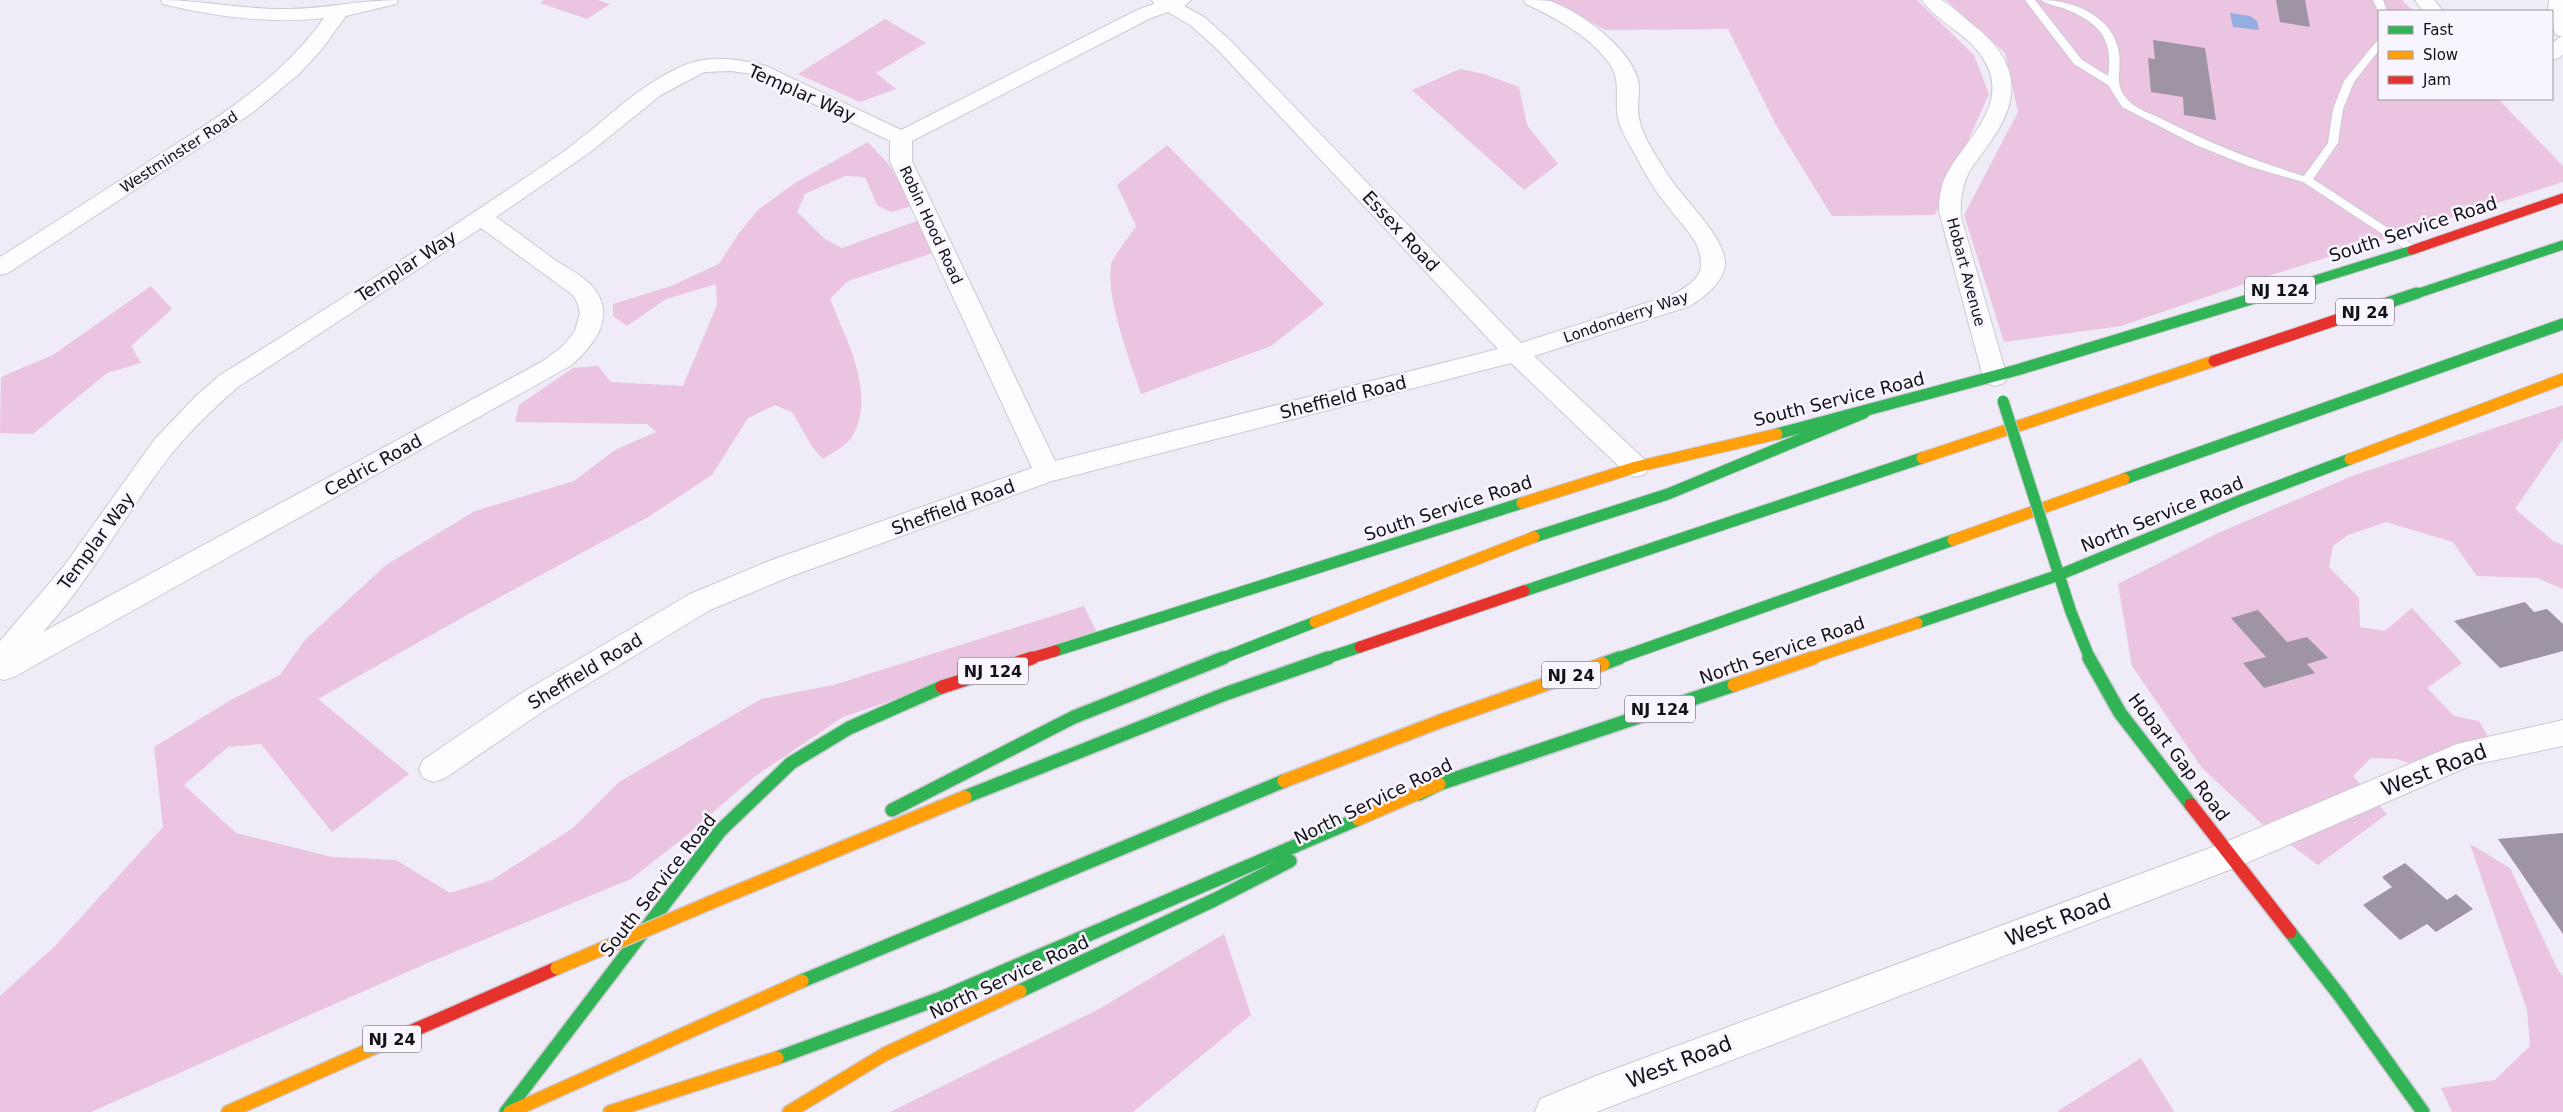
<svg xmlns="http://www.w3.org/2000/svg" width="2563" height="1112" font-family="'DejaVu Sans',sans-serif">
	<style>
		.green { fill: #eac4e1 }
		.water { fill: #95aee1 }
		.building { fill: #9f94a4 }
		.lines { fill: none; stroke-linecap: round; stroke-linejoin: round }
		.lane-casing { stroke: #ccc9d2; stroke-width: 2 }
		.street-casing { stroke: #ccc9d2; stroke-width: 2 }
		.fast-far2-casing { stroke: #ccc9d2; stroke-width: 11 }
		.fast-far1-casing { stroke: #ccc9d2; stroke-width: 13 }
		.fast-casing { stroke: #ccc9d2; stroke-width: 16 }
		.slow-far1-casing { stroke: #ccc9d2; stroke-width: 13 }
		.slow-casing { stroke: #ccc9d2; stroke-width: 16 }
		.jam-far2-casing { stroke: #ccc9d2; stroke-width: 11 }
		.jam-far1-casing { stroke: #ccc9d2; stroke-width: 13 }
		.jam-casing { stroke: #ccc9d2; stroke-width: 16 }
		.lane { fill: #fdfcfe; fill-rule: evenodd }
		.street { fill: #fdfcfe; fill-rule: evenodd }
		.fast-far2 { stroke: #30b455; stroke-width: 9 }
		.fast-far1 { stroke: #30b455; stroke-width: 11 }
		.fast { stroke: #30b455; stroke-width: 13 }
		.slow-far1 { stroke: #ff9f0a; stroke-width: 11 }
		.slow { stroke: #ff9f0a; stroke-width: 13 }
		.jam-far2 { stroke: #e5322d; stroke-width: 9 }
		.jam-far1 { stroke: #e5322d; stroke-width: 11 }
		.jam { stroke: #e5322d; stroke-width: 13 }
		.fast-bridge-casing { stroke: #ccc9d2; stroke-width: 13; stroke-linecap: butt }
		.slow-bridge-casing { stroke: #ccc9d2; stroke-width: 16; stroke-linecap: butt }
		.fast-bridge { stroke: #30b455; stroke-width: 11 }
		.slow-bridge { stroke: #ff9f0a; stroke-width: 13 }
		.labels { text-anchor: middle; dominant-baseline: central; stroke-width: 5; stroke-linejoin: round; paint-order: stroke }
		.far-street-label { font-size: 15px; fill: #141118; stroke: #f8f5fe }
		.shield { fill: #f8f5fe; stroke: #58555d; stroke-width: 1 }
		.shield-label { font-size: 16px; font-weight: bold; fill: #141118 }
		.street-label { font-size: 18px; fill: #141118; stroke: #f8f5fe }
		.near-street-label { font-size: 21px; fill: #141118; stroke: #f8f5fe }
	</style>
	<rect width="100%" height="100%" fill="#efebf7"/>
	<g class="green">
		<path d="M544,0H598L610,4L587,19L540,3Z"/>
		<path d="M1549,0H1917L1974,55L1989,94L1935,215L1832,216L1776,125L1728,29L1606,30Z"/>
		<path d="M1946,0H2402L2413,11H2379V99H2498L2563,166V182L2259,279L2121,326L2004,342L1964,215L2018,112L2005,53Z"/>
		<path d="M885,19L926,43L876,73L896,89L860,102L798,74Z"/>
		<path d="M1460,69L1484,74L1519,87L1527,125L1558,164L1524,190L1412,90Z"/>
		<path d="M868,142L890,166L912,206L891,212L877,205L865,177L845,176L805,194L797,212L825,239L842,248L917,221L933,253L848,281L830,299C846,339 876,393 853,435C849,444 832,453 823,459L813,448L792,412L775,405L748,418L712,475L648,517L465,616L318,699L409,774L332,832L261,744L228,747L184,785L236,833L332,857L396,860L450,893L492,880L573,828L619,782L761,699L834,685L1084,606L1096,631L843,717L754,777L682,839L631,879L425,964L91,1112H0V996L55,946L163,827L154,747L231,700L280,675L305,640L386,565L475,511L574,481L615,450L656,432L647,424L515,422L519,405L573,368L598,366L611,382L683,386L717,305L716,284L666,299L627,326L613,316V304L671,286L719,264L739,233L758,210L795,183Z"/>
		<path d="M1167,145L1324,304L1271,346L1141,394C1130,360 1106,300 1111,265C1113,256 1131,235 1136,226L1117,185Z"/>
		<path d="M151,286L172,309L131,346L141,363L107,373L33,434L0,433L1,377L53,355Z"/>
		<path d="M2563,405V439L2515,509L2553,541L2563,545V589L2537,578L2477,576L2453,542L2386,522L2348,535L2333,546L2329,567L2359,598L2360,627L2385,631L2412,608L2462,663L2427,688L2454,716L2479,721L2499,756L2438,773L2397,759L2371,758L2353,776L2387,814L2318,865L2261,823L2202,768L2132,666L2118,584L2216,534L2352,476Z"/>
		<path d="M2470,844L2510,868L2558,970L2563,976V1112H2452L2441,1088L2495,1080L2530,1046L2527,1010Z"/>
		<path d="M1224,934L1251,1015L1133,1112H890L1099,1009Z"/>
		<path d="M2141,1058L2174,1112H2059L2058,1111Z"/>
	</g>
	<path class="water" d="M2230,13L2250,16L2257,21L2259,30L2233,27Z"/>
	<g class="building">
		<path d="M2276,0H2305L2310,27L2280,22Z"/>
		<path d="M2153,40L2205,48L2216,120L2184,115L2183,97L2151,92L2148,58L2155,59Z"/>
		<path d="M2525,602L2534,612L2547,609L2563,624V651L2500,668L2454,621Z"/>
		<path d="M2258,610L2287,642L2307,637L2328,658L2307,664L2315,673L2264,688L2243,663L2266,657L2231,618Z"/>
		<path d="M2563,833V934L2498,839Z"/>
		<path d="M2405,863L2447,900L2456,894L2473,909L2436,932L2427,924L2400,940L2363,905L2392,887L2382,877Z"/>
	</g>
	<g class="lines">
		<g class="lane-casing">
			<g id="lane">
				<path d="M2025,0H2035L2082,60L2108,76C2114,37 2098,22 2063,8C2056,6 2047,4 2041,0C2074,0 2114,17 2119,53C2122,74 2112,85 2130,102C2137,109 2151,114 2160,118C2207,142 2254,161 2304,176L2328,143L2333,109L2344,81L2376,42L2379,41V50L2354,82L2343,109L2338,143L2313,179L2420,249L2418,252H2410L2303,182L2248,166L2196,145L2122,107L2108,85L2074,64Z"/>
				<path d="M2373,0H2383L2387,11L2379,13Z"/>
			</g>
		</g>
		<g class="street-casing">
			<g id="street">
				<path d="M161,0C201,0 239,9 280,9C320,10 358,0 398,0L396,4L346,16L322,49L299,74L252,113L8,273L0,275V257C51,225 102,192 153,159C217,118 279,81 324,18C270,24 216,17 163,4Z"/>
				<path d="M1152,0H1191L1184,6L1204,17L1231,41L1521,343L1674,294C1686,287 1703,278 1701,261C1700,239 1678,221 1666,204C1654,189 1644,172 1636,156C1629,144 1621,131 1618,118C1614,98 1622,81 1609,63C1589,35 1557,19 1526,4L1524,0C1532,0 1542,0 1550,1C1581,12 1629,47 1638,80C1641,92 1636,105 1639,118C1642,136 1656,156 1666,172C1680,196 1725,236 1725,263C1724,283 1705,296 1690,306L1534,356L1645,460L1649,467L1645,474L1636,477L1627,474L1511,363L1052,481L789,577L710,610L545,710L445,778L434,782L423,778L419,769L423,760L523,692L690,594L769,561L1032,468L890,161V141L752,74L731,71L704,72L661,95L589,153L496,217C516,231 536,246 555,260C566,267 581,275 590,284C619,314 595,345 570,366L14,677L4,680L0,679V641L64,566L155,439L196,396L220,375C335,304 448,231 559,155C599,127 633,89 678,68C706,54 736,58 766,66L901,130L1137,10L1154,4ZM1168,12L1190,25L1217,49L1498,349L1055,461L912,161V141L1151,18ZM481,228L573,295L577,302L580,313L575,331L563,346L543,361L43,632C93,577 127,510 173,452C192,429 215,407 238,387Z"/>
				<path d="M1922,0C1927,0 1935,0 1941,0C1948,2 1969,22 1977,28C2017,61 2022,95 1993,138C1986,149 1976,160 1969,172C1962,186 1960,202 1961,217L2007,377L2004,383L1995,386L1986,383L1983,377L1939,211C1939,197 1941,182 1949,170C1970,135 2011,102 1983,58C1968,34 1938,23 1922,0Z"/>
				<path d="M2415,0H2434L2443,11H2423Z"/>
				<path d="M2549,0H2563V54L2559,58L2552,60V43L2562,36L2556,35L2552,25V11H2548Z"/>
				<path d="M2563,720V746L2472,765L2242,865L1596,1112H1535L1540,1099L1596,1076L2221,844L2457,744Z"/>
			</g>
		</g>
		<g class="fast-far2-casing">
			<g id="fast-far2">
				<path d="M2267,295L2412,250"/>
				<path d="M2413,295L2563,245"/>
			</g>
		</g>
		<g class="fast-far1-casing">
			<g id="fast-far1">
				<path d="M2369,309L2417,293"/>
				<path d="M1777,434L2017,370L2271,293"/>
				<path d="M2124,479L2563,324"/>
				<path d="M1534,537L1668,494L1864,413"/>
				<path d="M2048,541L2071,612L2090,659"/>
				<path d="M1524,591L1922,458"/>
				<path d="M1917,623L2059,575L2239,501L2350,459"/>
				<path d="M1055,651L1522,503"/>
				<path d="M1220,659L1315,622"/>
				<path d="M1324,659L1360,647"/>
				<path d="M1616,659L1953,540"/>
			</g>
		</g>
		<g class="fast-casing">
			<g id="fast">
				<path d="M2089,658L2120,713L2191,805"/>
				<path d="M1603,664L1619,658"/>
				<path d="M1419,794L1439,784L1734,685"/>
				<path d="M965,797L1225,694L1328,658"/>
				<path d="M892,810L1074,717L1223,658"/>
				<path d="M2290,932L2340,996L2423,1112"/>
				<path d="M802,981L1284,781"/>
				<path d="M1020,991L1214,900L1290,861"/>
				<path d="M777,1058L941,998L1358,819"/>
				<path d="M506,1112L720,831L791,763L849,728L942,687"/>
			</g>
		</g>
		<g class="slow-far1-casing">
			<g id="slow-far1">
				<path d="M1922,458L2214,361"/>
				<path d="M2350,459L2563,379"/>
				<path d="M1522,503L1636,467L1777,434"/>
				<path d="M1953,540L2124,479"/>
				<path d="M1315,622L1534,537"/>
				<path d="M1809,659L1917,623"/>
			</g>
		</g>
		<g class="slow-casing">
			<g id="slow">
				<path d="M1734,685L1813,658"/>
				<path d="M1284,781L1441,721L1603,664"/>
				<path d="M1358,819L1439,784"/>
				<path d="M719,899L965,797"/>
				<path d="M228,1112L387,1042"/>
				<path d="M510,1112L802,981"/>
				<path d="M610,1112L777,1058"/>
				<path d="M789,1112L885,1054L1020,991"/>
			</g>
		</g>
		<g class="jam-far2-casing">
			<path id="jam-far2" d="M2412,250L2563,198"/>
		</g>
		<g class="jam-far1-casing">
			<g id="jam-far1">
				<path d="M2214,361L2369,309"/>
				<path d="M1360,647L1524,591"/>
				<path d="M1028,659L1055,651"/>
			</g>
		</g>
		<g class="jam-casing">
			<g id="jam">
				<path d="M942,687L1032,658"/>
				<path d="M2191,805L2290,932"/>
				<path d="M387,1042L557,968"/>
			</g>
		</g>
		<use href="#lane" class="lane"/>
		<use href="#street" class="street"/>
		<use href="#fast-far2" class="fast-far2"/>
		<use href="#fast-far1" class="fast-far1"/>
		<use href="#fast" class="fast"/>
		<use href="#slow-far1" class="slow-far1"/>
		<use href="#slow" class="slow"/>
		<use href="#jam-far2" class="jam-far2"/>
		<use href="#jam-far1" class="jam-far1"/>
		<use href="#jam" class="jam"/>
		<g class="fast-bridge-casing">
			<path id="fast-bridge" d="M2003,401L2048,541"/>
		</g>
		<g class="slow-bridge-casing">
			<path id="slow-bridge" d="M557,968L719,899"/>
		</g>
		<use href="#fast-bridge" class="fast-bridge"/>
		<use href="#slow-bridge" class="slow-bridge"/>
	</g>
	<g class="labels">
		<g class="far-street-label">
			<text transform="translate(179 152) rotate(-33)">Westminster Road</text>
			<text transform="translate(931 225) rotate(65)">Robin Hood Road</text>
			<text transform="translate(1966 272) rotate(75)">Hobart Avenue</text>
			<text transform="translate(1626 317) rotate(-19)">Londonderry Way</text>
		</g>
		<g class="shield">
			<rect x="2245" y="276.5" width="70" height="27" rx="4"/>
			<rect x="2336" y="298.5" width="58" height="27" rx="4"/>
			<rect x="958" y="657.5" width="70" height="27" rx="4"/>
			<rect x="1542" y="661.5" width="58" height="27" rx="4"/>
			<rect x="1625" y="695.5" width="70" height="27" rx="4"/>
			<rect x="363" y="1025.5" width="58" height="27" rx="4"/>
		</g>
		<g class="shield-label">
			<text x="2280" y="290">NJ 124</text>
			<text x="2365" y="312">NJ 24</text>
			<text x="993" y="671">NJ 124</text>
			<text x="1571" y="675">NJ 24</text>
			<text x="1660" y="709">NJ 124</text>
			<text x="392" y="1039">NJ 24</text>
		</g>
		<g class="street-label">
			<text transform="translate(802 93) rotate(24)">Templar Way</text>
			<text transform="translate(2413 229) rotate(-18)">South Service Road</text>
			<text transform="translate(1401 231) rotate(47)">Essex Road</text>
			<text transform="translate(406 266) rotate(-33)">Templar Way</text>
			<text transform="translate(1343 397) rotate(-14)">Sheffield Road</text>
			<text transform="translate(1839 399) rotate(-14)">South Service Road</text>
			<text transform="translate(373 465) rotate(-29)">Cedric Road</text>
			<text transform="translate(953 507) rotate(-20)">Sheffield Road</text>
			<text transform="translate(1448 508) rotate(-18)">South Service Road</text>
			<text transform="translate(2162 514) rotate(-22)">North Service Road</text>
			<text transform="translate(96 541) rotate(-54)">Templar Way</text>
			<text transform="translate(1782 650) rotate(-19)">North Service Road</text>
			<text transform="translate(585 671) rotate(-31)">Sheffield Road</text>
			<text transform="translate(2179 757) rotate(53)">Hobart Gap Road</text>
			<text transform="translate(1373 801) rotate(-26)">North Service Road</text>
			<text transform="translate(658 885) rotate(-52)">South Service Road</text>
			<text transform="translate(1009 977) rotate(-25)">North Service Road</text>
		</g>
		<g class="near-street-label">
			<text transform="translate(2434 770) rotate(-21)">West Road</text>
			<text transform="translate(2058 920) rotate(-21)">West Road</text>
			<text transform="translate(1679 1062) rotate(-21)">West Road</text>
		</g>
	</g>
	<rect x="2378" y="10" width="175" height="90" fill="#f8f5fe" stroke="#9d9aa2"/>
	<rect x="2388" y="26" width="25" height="8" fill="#30b455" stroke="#9d9aa2"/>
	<text x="2423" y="35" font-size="15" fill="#141118">Fast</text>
	<rect x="2388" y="51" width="25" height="8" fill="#ff9f0a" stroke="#9d9aa2"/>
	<text x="2423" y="60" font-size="15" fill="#141118">Slow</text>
	<rect x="2388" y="76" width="25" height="8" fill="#e5322d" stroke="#9d9aa2"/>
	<text x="2423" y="85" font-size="15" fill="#141118">Jam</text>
</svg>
